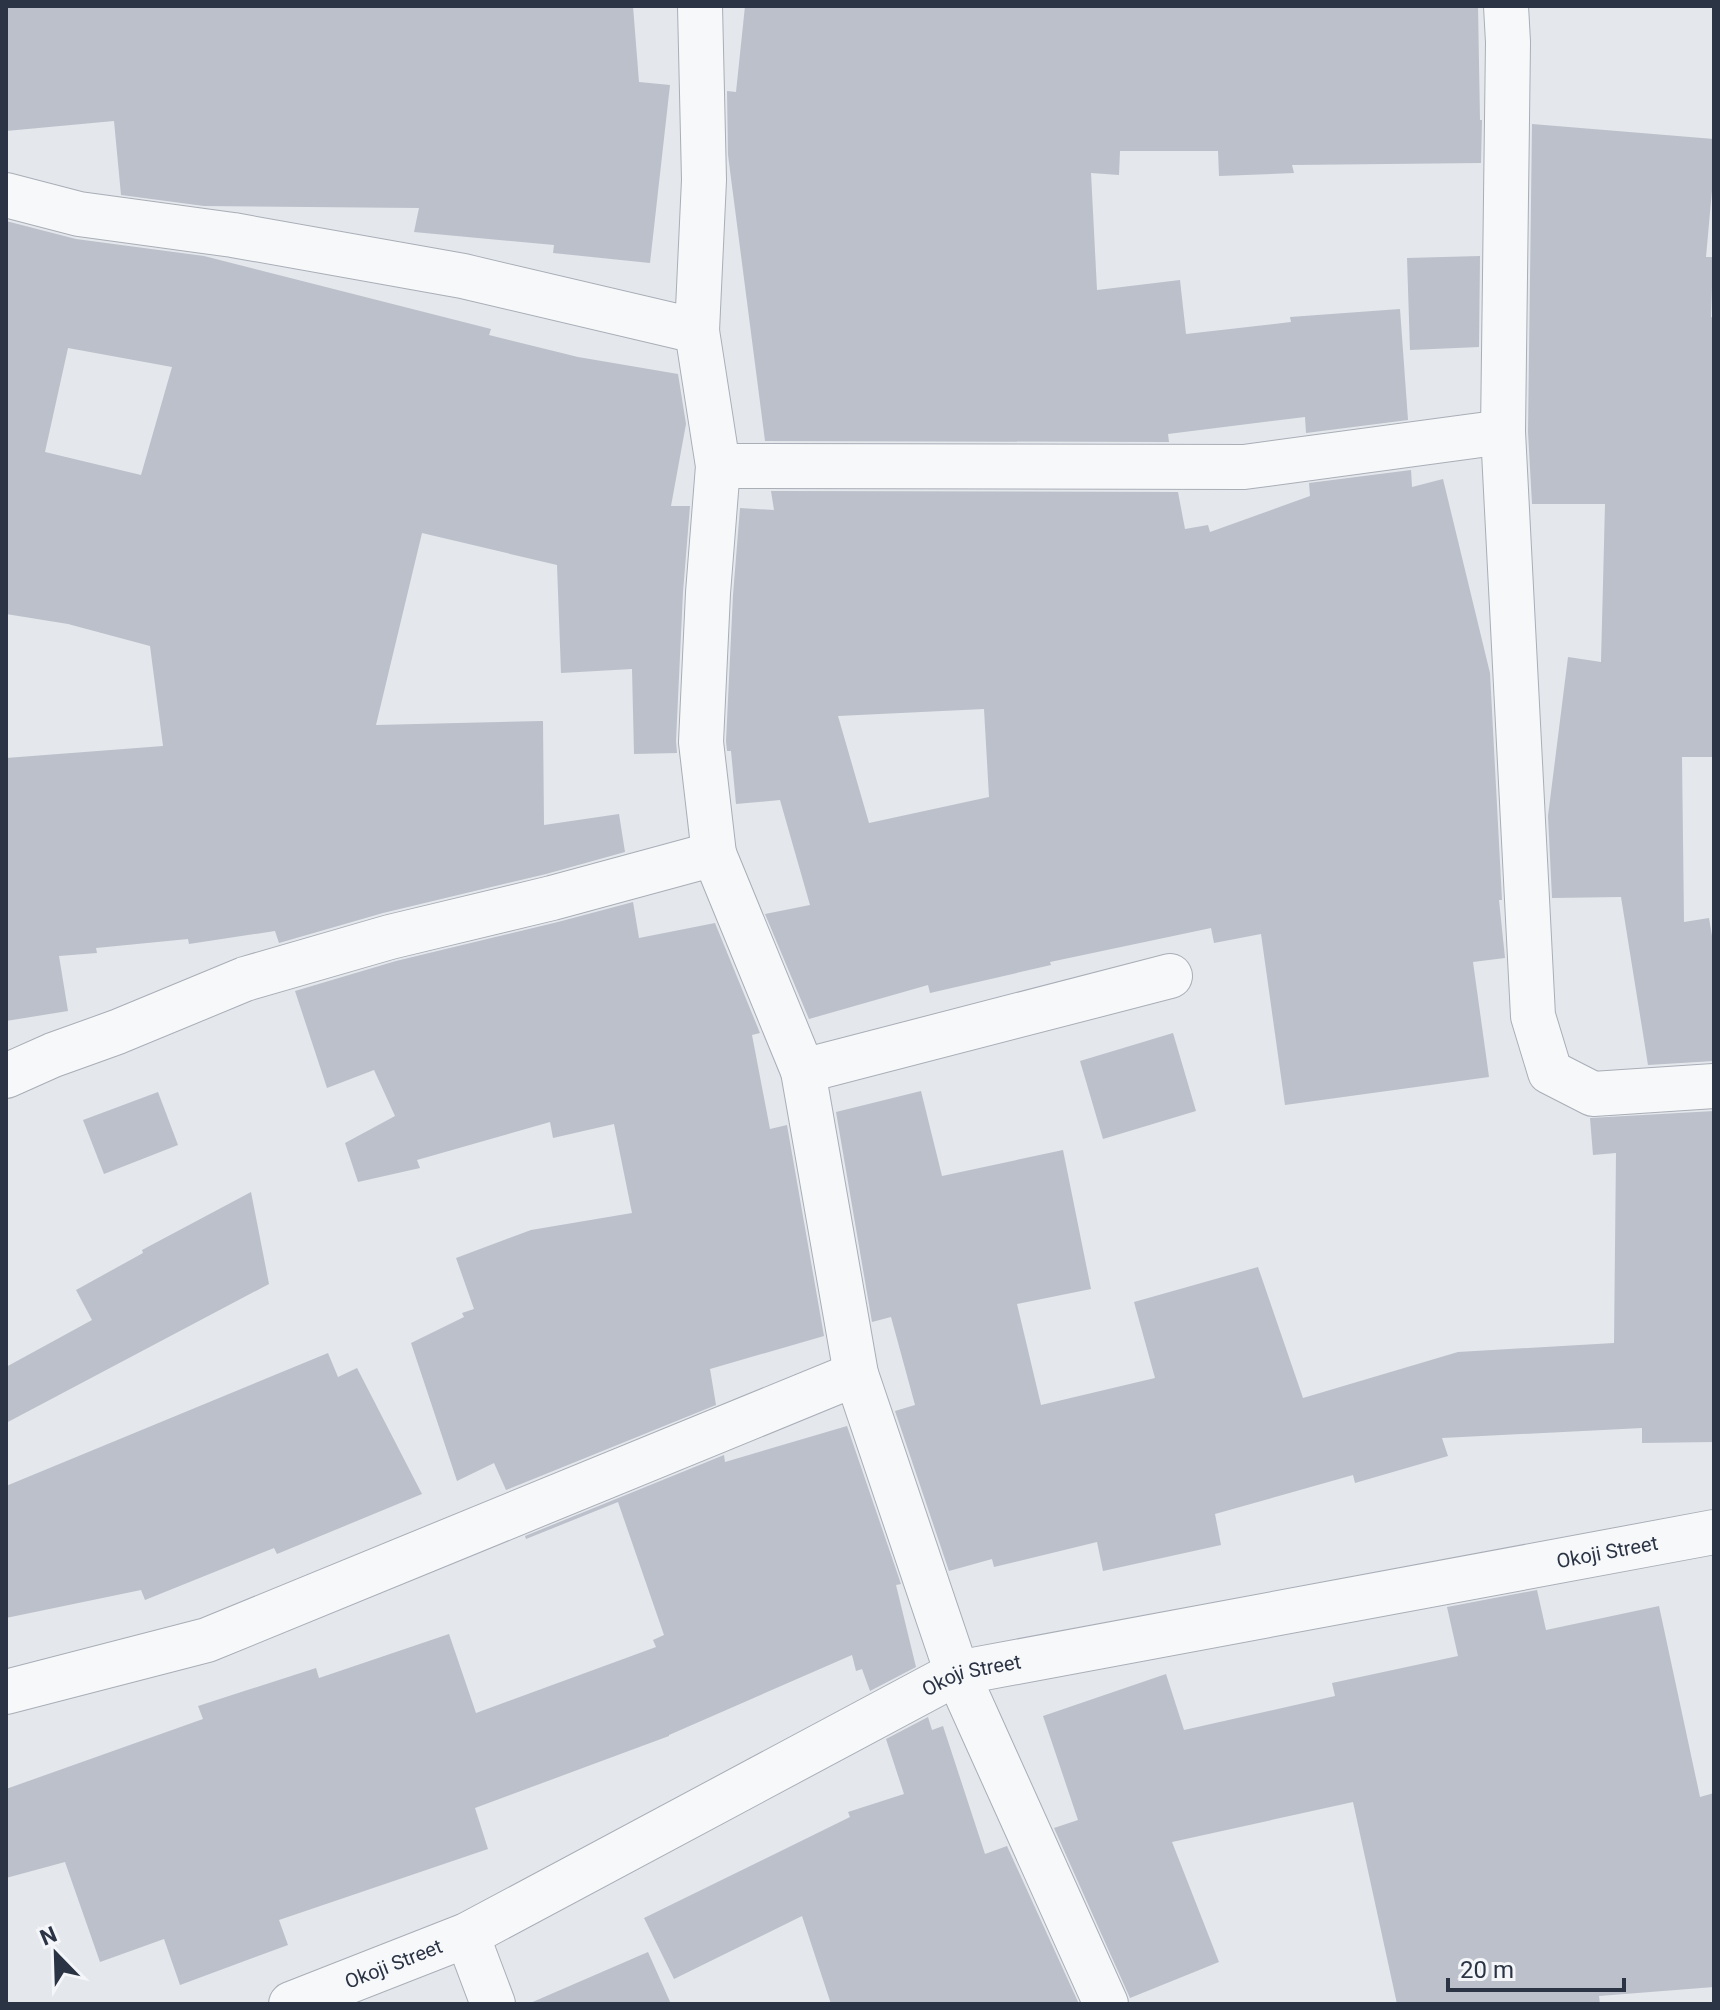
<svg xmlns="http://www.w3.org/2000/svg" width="1720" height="2010" font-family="Roboto,sans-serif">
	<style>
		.building { fill: #bbc0ca; fill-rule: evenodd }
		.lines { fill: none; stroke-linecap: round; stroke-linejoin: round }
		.minor-casing { stroke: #a9aeb7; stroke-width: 46 }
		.minor { stroke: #f7f8fa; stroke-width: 44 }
		.labels { text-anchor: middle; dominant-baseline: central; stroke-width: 7; stroke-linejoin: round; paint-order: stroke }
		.street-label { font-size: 20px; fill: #2b3445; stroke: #f4f6f9 }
	</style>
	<rect width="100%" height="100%" fill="#e4e7ec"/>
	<g class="building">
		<path d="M6,6H633L639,82L670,85L650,263L553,253L554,245L414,232L419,208L204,206L121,195L114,121L6,131Z"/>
		<path d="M745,6H1478L1480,120H1482L1481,163L1292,165L1294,173L1219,176L1218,151H1120L1119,175L1091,173L1097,290L1180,280L1186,334L1291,322L1290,317L1400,309L1408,420L1306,433L1305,417L1168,434L1169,442L765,441L728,155L727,91L736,92Z"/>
		<path d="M1532,124L1714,139V168L1706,257H1713L1711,317L1714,318V757H1682L1684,922L1709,918L1714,948V1061L1648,1065L1621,897L1552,898L1548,816L1568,657L1601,662L1605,504H1532L1528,432Z"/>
		<path d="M6,221L76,239L204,256L491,329L489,335L578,357L678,374L686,424L671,506H690L683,592L676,741L677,753L634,754L632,669L561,673L557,565L422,533L376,725L543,721L544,825L619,814L625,852L546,874L383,913L279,943L275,931L189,944L188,939L96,948L97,953L59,956L68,1011L6,1021V758L163,746L150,646L68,624L6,614ZM68,348L172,367L141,475L45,452Z"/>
		<path d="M1480,256L1479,347L1410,350L1407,258Z"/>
		<path d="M1411,470L1412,487L1443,479L1490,673L1502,900H1499L1505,958L1473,962L1489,1077L1285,1105L1261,934L1214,943L1211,928L1050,962L1051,965L930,993L928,985L809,1019L765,914L810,905L780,800L736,804L731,751H727L726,741L733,595L740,508L774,510L771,491L1178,492L1185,529L1208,525L1210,532L1310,496L1309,483ZM984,709L989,797L869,823L838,716Z"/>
		<path d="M633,902L639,938L715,923L760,1033L752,1035L770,1129L787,1125L824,1336L710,1369L716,1405L506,1490L494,1463L457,1481L411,1343L464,1317L462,1313L474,1309L456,1258L531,1230L632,1213L614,1124L553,1138L550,1122L417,1160L420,1168L358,1182L345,1143L395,1116L374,1070L327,1088L295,991L396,961L558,922Z"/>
		<path d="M1173,1033L1196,1111L1103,1139L1080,1061Z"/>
		<path d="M921,1091L942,1176L1063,1150L1091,1289L1017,1304L1041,1405L1155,1378L1134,1302L1258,1267L1303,1398L1458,1352L1614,1343L1616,1153L1593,1155L1590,1118L1714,1111V1442L1642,1443V1428L1442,1438L1448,1456L1355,1483L1353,1475L1215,1514L1221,1545L1103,1571L1097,1542L994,1567L992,1559L949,1571L895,1411L915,1405L891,1317L872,1322L836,1112Z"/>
		<path d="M158,1092L178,1145L104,1174L83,1120Z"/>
		<path d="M251,1192L269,1284L6,1423V1367L92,1320L76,1290L143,1253L142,1250Z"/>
		<path d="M328,1353L338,1377L357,1368L422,1494L277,1554L274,1548L145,1600L141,1590L6,1618V1486Z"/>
		<path d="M847,1426L901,1584L896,1585L916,1667L870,1691L862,1669L856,1671L852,1655L669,1735V1736L475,1808L488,1849L279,1920L288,1945L180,1985L164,1939L100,1962L65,1862L6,1878V1789L203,1719L198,1706L316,1668L319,1678L449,1634L476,1713L656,1647L653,1640L664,1635L618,1502L526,1539L525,1536L724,1455L725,1462Z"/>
		<path d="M1537,1590L1546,1630L1659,1606L1700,1797L1714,1793V1987L1599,1996L1600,2004H1397L1353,1802L1172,1842L1219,1962L1130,1998L1054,1828L1078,1820L1043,1716L1166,1674L1184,1730L1335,1696L1332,1683L1458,1656L1447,1607Z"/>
		<path d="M928,1717L932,1730L943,1726L985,1854L1007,1846L1079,2004H831L802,1916L674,1979L644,1918L850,1817L848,1812L904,1794L886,1739Z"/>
		<path d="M648,1952L671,2004H528Z"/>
	</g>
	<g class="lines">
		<g class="minor-casing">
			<g id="minor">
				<path d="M1506,6L1508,42L1503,432L1533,1016L1550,1072L1593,1094L1714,1086"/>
				<path d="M6,195L79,214L233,235L463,276L697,331L704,180L700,6"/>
				<path d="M697,331L718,466L708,593L701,742L714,854"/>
				<path d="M718,466L1244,467L1503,432"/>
				<path d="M6,1076L53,1055L117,1032L245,979L390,937L552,898L714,854L803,1071"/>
				<path d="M6,1692L207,1640L856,1374"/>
				<path d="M467,1935L493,2004"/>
				<path id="s1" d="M291,2004L467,1935L957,1673L1714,1532"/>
				<path d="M1106,2004L957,1673L856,1374L803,1071L1170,976"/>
			</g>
		</g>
		<use href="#minor" class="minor"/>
	</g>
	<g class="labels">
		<g class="street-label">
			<text stroke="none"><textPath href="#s1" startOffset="1406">Okoji Street</textPath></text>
			<text stroke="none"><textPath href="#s1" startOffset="758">Okoji Street</textPath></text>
			<text stroke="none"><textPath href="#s1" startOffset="110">Okoji Street</textPath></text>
		</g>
	</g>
	<rect width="1720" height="2010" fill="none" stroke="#2b3445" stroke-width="16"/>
	<g transform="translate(56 1954) rotate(337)" stroke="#f4f6f9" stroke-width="6" paint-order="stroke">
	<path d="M0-6L14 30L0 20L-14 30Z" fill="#2b3445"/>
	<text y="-12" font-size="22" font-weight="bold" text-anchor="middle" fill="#2b3445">N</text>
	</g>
	<path d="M1448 1978v12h176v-12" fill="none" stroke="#2b3445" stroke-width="4"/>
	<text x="1460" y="1978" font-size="24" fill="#2b3445" stroke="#f4f6f9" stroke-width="6" paint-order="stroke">20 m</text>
</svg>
